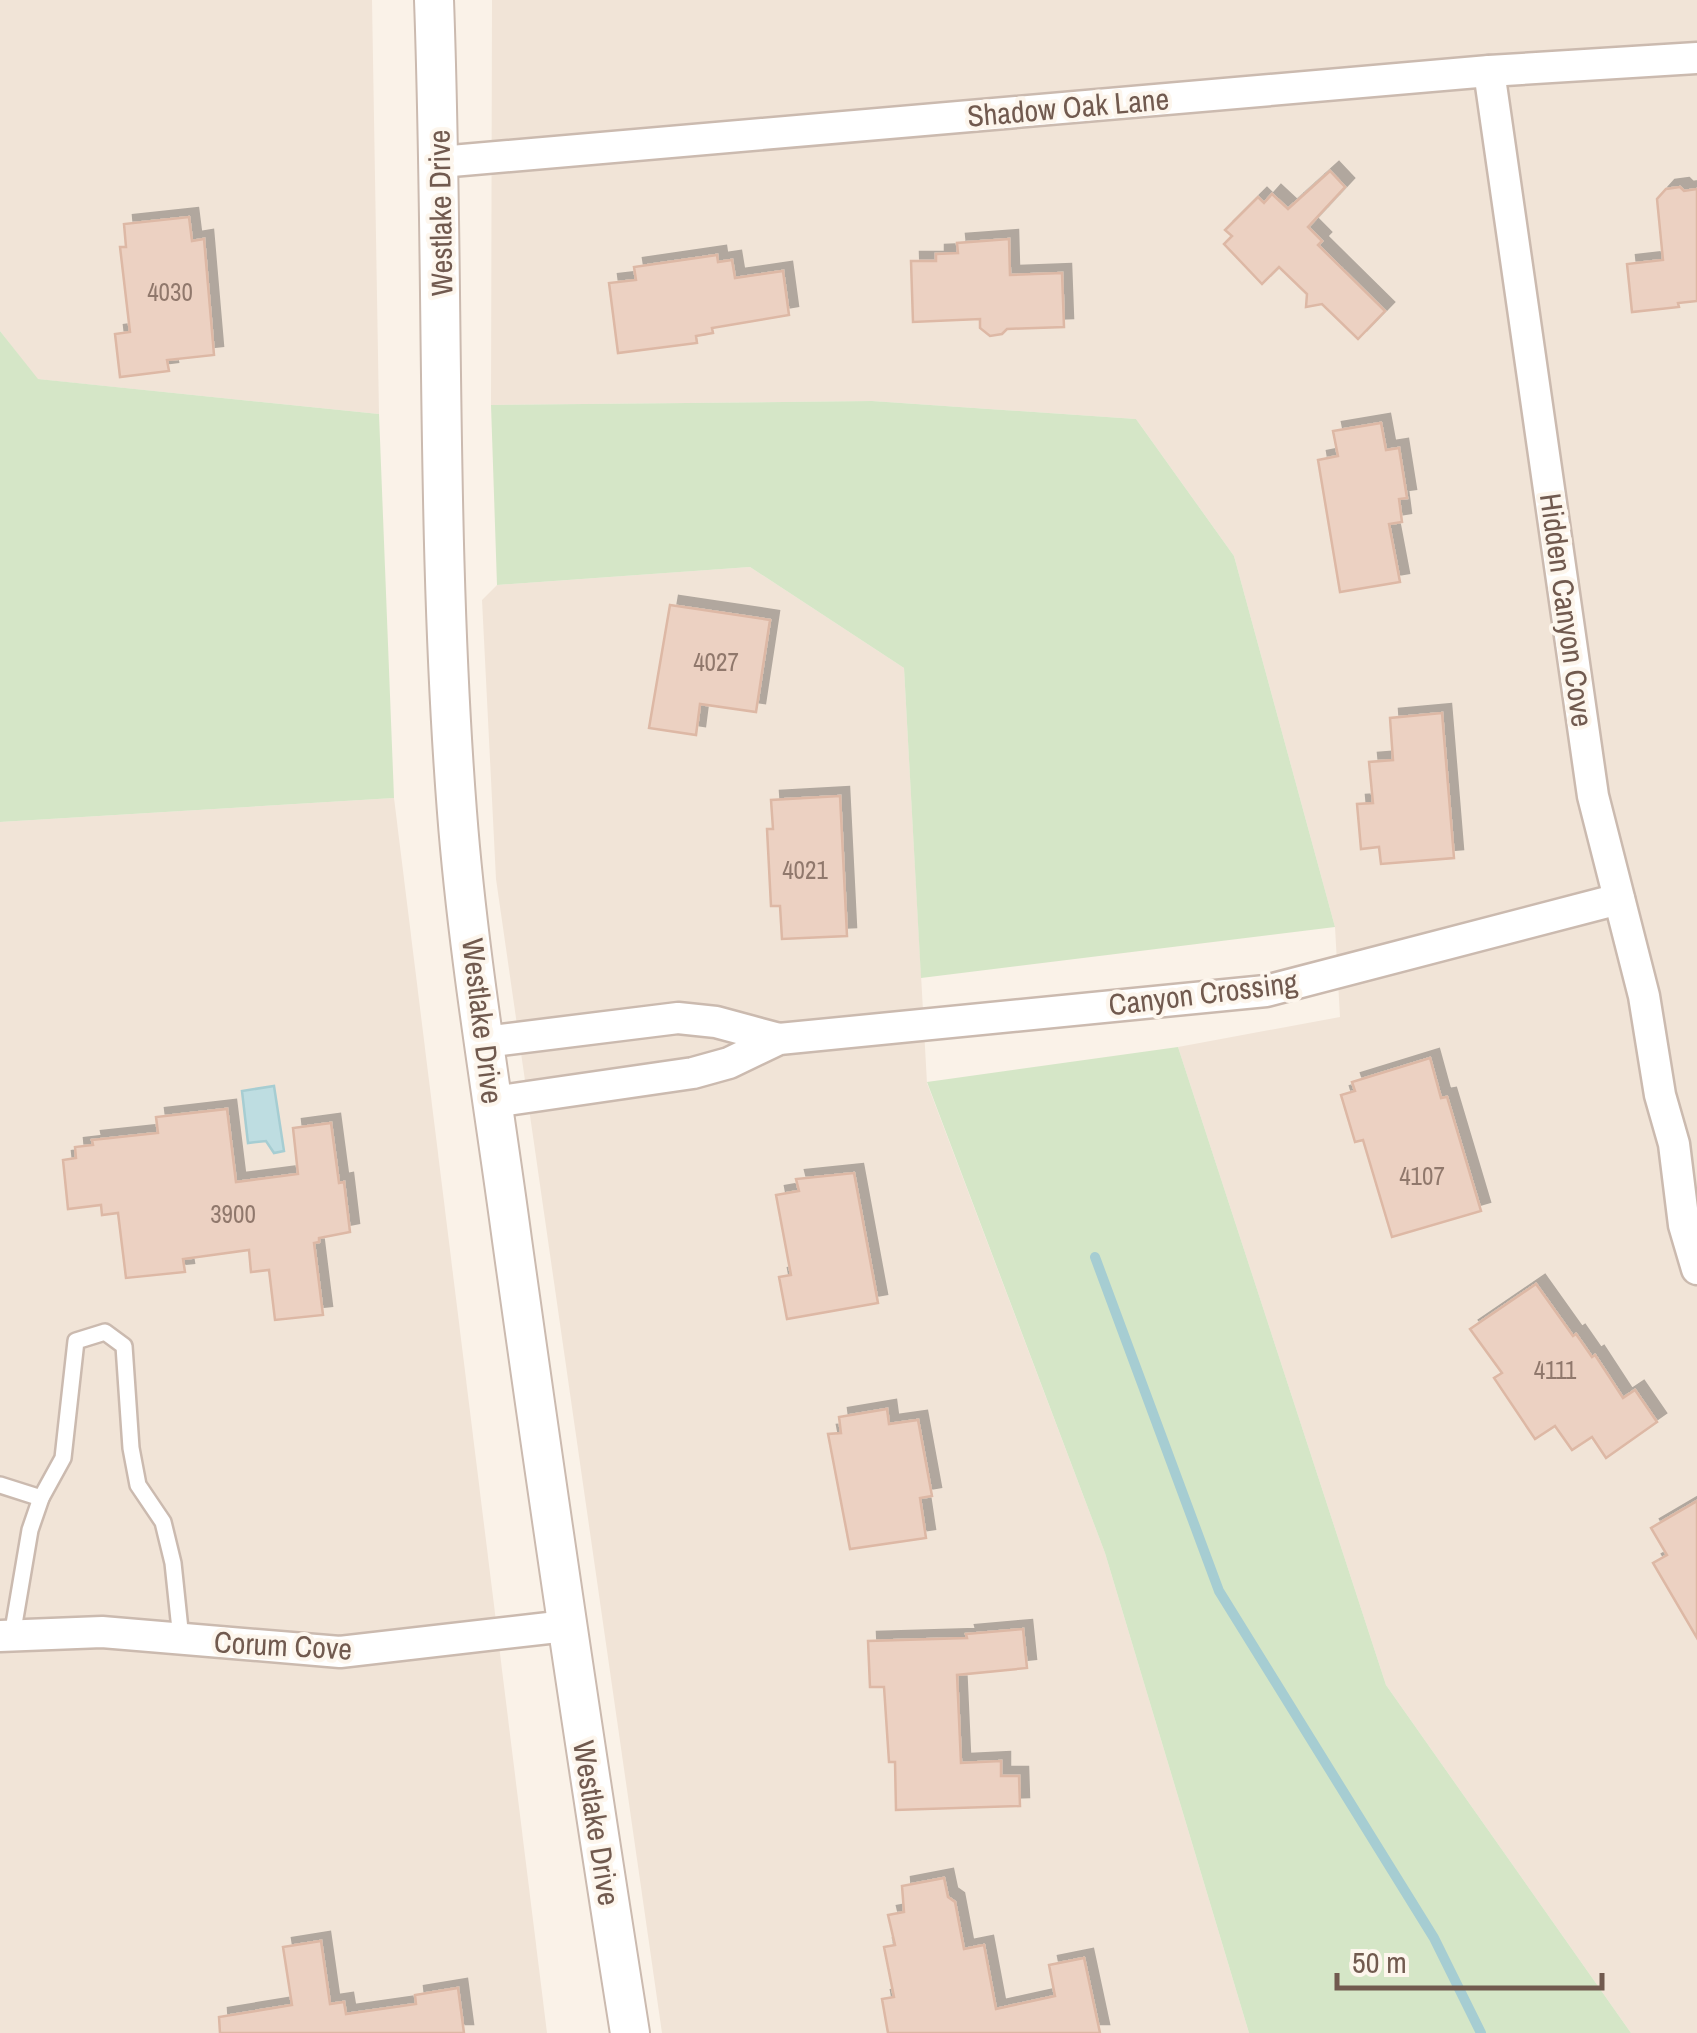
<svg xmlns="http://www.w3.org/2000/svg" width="1697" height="2033" font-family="'Archivo Narrow',sans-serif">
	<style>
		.residential { fill: #f1e4d7 }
		.green { fill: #d5e6c7 }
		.water { fill: #bedde1; stroke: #a6cdd2; stroke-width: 2.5 }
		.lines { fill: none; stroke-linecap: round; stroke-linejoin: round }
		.stream { stroke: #a6cdd2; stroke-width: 10 }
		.building { fill: #ecd1c2; stroke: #ddb8a5; stroke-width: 2.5; filter: url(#shadow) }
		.service-casing { stroke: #cbbaaf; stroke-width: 20 }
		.minor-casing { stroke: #cbbaaf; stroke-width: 35 }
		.tertiary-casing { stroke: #cbbaaf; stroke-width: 42 }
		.service { stroke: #fff; stroke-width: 15 }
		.minor { stroke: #fff; stroke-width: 30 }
		.tertiary { stroke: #fff; stroke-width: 38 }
		.labels { text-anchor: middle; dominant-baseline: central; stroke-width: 8; stroke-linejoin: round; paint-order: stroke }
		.number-label { font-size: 25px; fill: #90786c }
		.street-label { font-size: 30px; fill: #715a4f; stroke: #fdf6ed }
	</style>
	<defs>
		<filter id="shadow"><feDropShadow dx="9" dy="-9" stdDeviation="0" flood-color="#0004"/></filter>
	</defs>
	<rect width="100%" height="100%" fill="#faf2e8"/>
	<g class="residential">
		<path d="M0,0H372L379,414L37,379L0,331Z"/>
		<path d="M492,0H1697V2033H1631L1386,1685L1178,1047L1340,1017L1335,927L1234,556L1136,419L872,401L491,405Z"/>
		<path d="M750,567L904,668L927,1083L1105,1553L1249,2033H662L496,879L482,600L497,585Z"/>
		<path d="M394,798L547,2033H0V822Z"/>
	</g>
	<g class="green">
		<path d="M0,331L38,379L379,414L394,798L0,822Z"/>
		<path d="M872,401L1136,419L1234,556L1335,927L921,978L904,668L750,567L497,585L491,405Z"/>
		<path d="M1178,1047L1386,1685L1631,2033H1249L1105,1553L927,1082Z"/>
	</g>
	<path class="water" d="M274,1086L284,1151L274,1153L266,1141L248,1143L242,1091Z"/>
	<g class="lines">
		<path class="stream" d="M1095,1257L1219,1591L1434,1938L1481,2033"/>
	</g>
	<g class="building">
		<path d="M1330,171L1345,187L1308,227L1322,241L1318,245L1385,311L1358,339L1322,304L1306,307L1307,294L1279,267L1262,284L1224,244L1232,236L1225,230L1258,197L1264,203L1272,194L1288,209Z"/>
		<path d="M1680,187L1684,191L1697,189V301L1678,303L1679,307L1632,312L1627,264L1663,260L1657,199L1666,189Z"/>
		<path d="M189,217L192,241L204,239L214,355L167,360L169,371L120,377L115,334L130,332L120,247H126L124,224Z"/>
		<path d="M1009,239L1010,275L1062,273L1064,327L1007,329L1002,334L990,336L980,328V319L913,322L911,261H936V254L958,253L957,243Z"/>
		<path d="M717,255L718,262L732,260L735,278L783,271L789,315L712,328L713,333L696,336L697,343L618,353L609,283L636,280L634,267Z"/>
		<path d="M1381,423L1386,450L1399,448L1407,498L1399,499L1402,522L1389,524L1400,582L1340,592L1318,460L1338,456L1333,431Z"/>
		<path d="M670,605L770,620L756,712L700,704L696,735L649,728Z"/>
		<path d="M1442,713L1454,858L1381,864L1379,847L1361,849L1357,804L1373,803L1369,762L1393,760L1390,718Z"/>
		<path d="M840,796L847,936L782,939L780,906H771L767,829H773L771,800Z"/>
		<path d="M1430,1058L1441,1098L1447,1097L1481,1211L1392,1237L1363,1140L1355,1142L1341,1095L1355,1091L1352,1082Z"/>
		<path d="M227,1109L236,1182L298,1174L293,1128L331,1123L339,1183L344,1182L350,1232L319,1238V1242L314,1243L323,1315L275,1320L269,1270L251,1272L249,1250L183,1259L185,1272L126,1278L118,1213L102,1215L101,1205L68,1209L63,1160L76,1158L75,1147L93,1145L92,1140L158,1133L156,1117Z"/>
		<path d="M854,1173L878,1303L787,1319L779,1277L791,1275L776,1195L799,1191L796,1179Z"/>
		<path d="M1536,1284L1573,1336L1576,1334L1592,1357L1595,1355L1623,1398L1635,1390L1657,1422L1606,1458L1592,1437L1572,1450L1555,1426L1535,1439L1494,1378L1502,1373L1470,1329Z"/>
		<path d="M887,1409L889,1424L918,1420L932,1496L920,1498L926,1538L850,1549L828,1434L841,1433L839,1417Z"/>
		<path d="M1697,1501V1638L1653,1563L1667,1555L1651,1528Z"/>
		<path d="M1023,1629L1027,1668L957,1675L961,1763L1001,1761V1776H1019L1020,1806L896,1810L895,1762H889L884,1687H870L868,1641L967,1638L966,1634Z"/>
		<path d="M944,1878L948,1897L955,1902L964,1949L984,1945L996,2009L1055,1996L1049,1965L1084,1958L1100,2033H888L882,1999L894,1997L884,1947L895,1945L888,1915L904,1912L902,1886Z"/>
		<path d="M321,1941L330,2004L344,2002L346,2014L416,2004L415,1995L458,1988L464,2033H220L219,2017L292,2005L283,1947Z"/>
	</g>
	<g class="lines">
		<g class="service-casing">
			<g id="service">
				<path d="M0,1485L41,1498"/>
				<path d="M12,1636L30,1530L41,1498L63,1458L76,1341L105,1332L124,1346L131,1448L138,1485L163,1522L173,1563L181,1639"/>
			</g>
		</g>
		<g class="minor-casing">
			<g id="minor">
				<path d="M1489,71L1593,796L1644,996L1660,1095L1674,1144L1684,1225L1697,1269"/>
				<path d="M440,162L1489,71L1697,58"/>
				<path d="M484,1042L678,1018L716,1022L779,1039"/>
				<path d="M493,1102L693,1073L729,1063L779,1039L1266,991L1619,899"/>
				<path d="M0,1636L102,1632L340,1652L566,1626"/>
			</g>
		</g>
		<g class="tertiary-casing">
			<path id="tertiary" d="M434,0C444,270 436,542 457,812C468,955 493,1098 512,1240C549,1505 588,1769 630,2033"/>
		</g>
		<use href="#service" class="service"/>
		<use href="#minor" class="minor"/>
		<use href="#tertiary" class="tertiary"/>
	</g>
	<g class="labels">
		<g class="number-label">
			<text x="170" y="292">4030</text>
			<text x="716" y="662">4027</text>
			<text x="805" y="870">4021</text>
			<text x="1422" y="1176">4107</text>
			<text x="233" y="1214">3900</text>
			<text x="1555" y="1370">4111</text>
		</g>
		<g class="street-label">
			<text transform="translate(1068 107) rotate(-5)">Shadow Oak Lane</text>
			<text transform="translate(440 213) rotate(-91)">Westlake Drive</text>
			<text transform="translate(1567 610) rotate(82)">Hidden Canyon Cove</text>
			<text transform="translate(1203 993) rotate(-7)">Canyon Crossing</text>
			<text transform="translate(483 1021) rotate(83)">Westlake Drive</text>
			<text transform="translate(283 1645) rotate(3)">Corum Cove</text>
			<text transform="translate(597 1823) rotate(81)">Westlake Drive</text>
		</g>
	</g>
	<path d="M1337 1973v15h265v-15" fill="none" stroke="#715a4f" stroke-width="5"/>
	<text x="1352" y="1973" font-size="30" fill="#715a4f" stroke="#fdf6ed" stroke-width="8" paint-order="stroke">50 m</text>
</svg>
